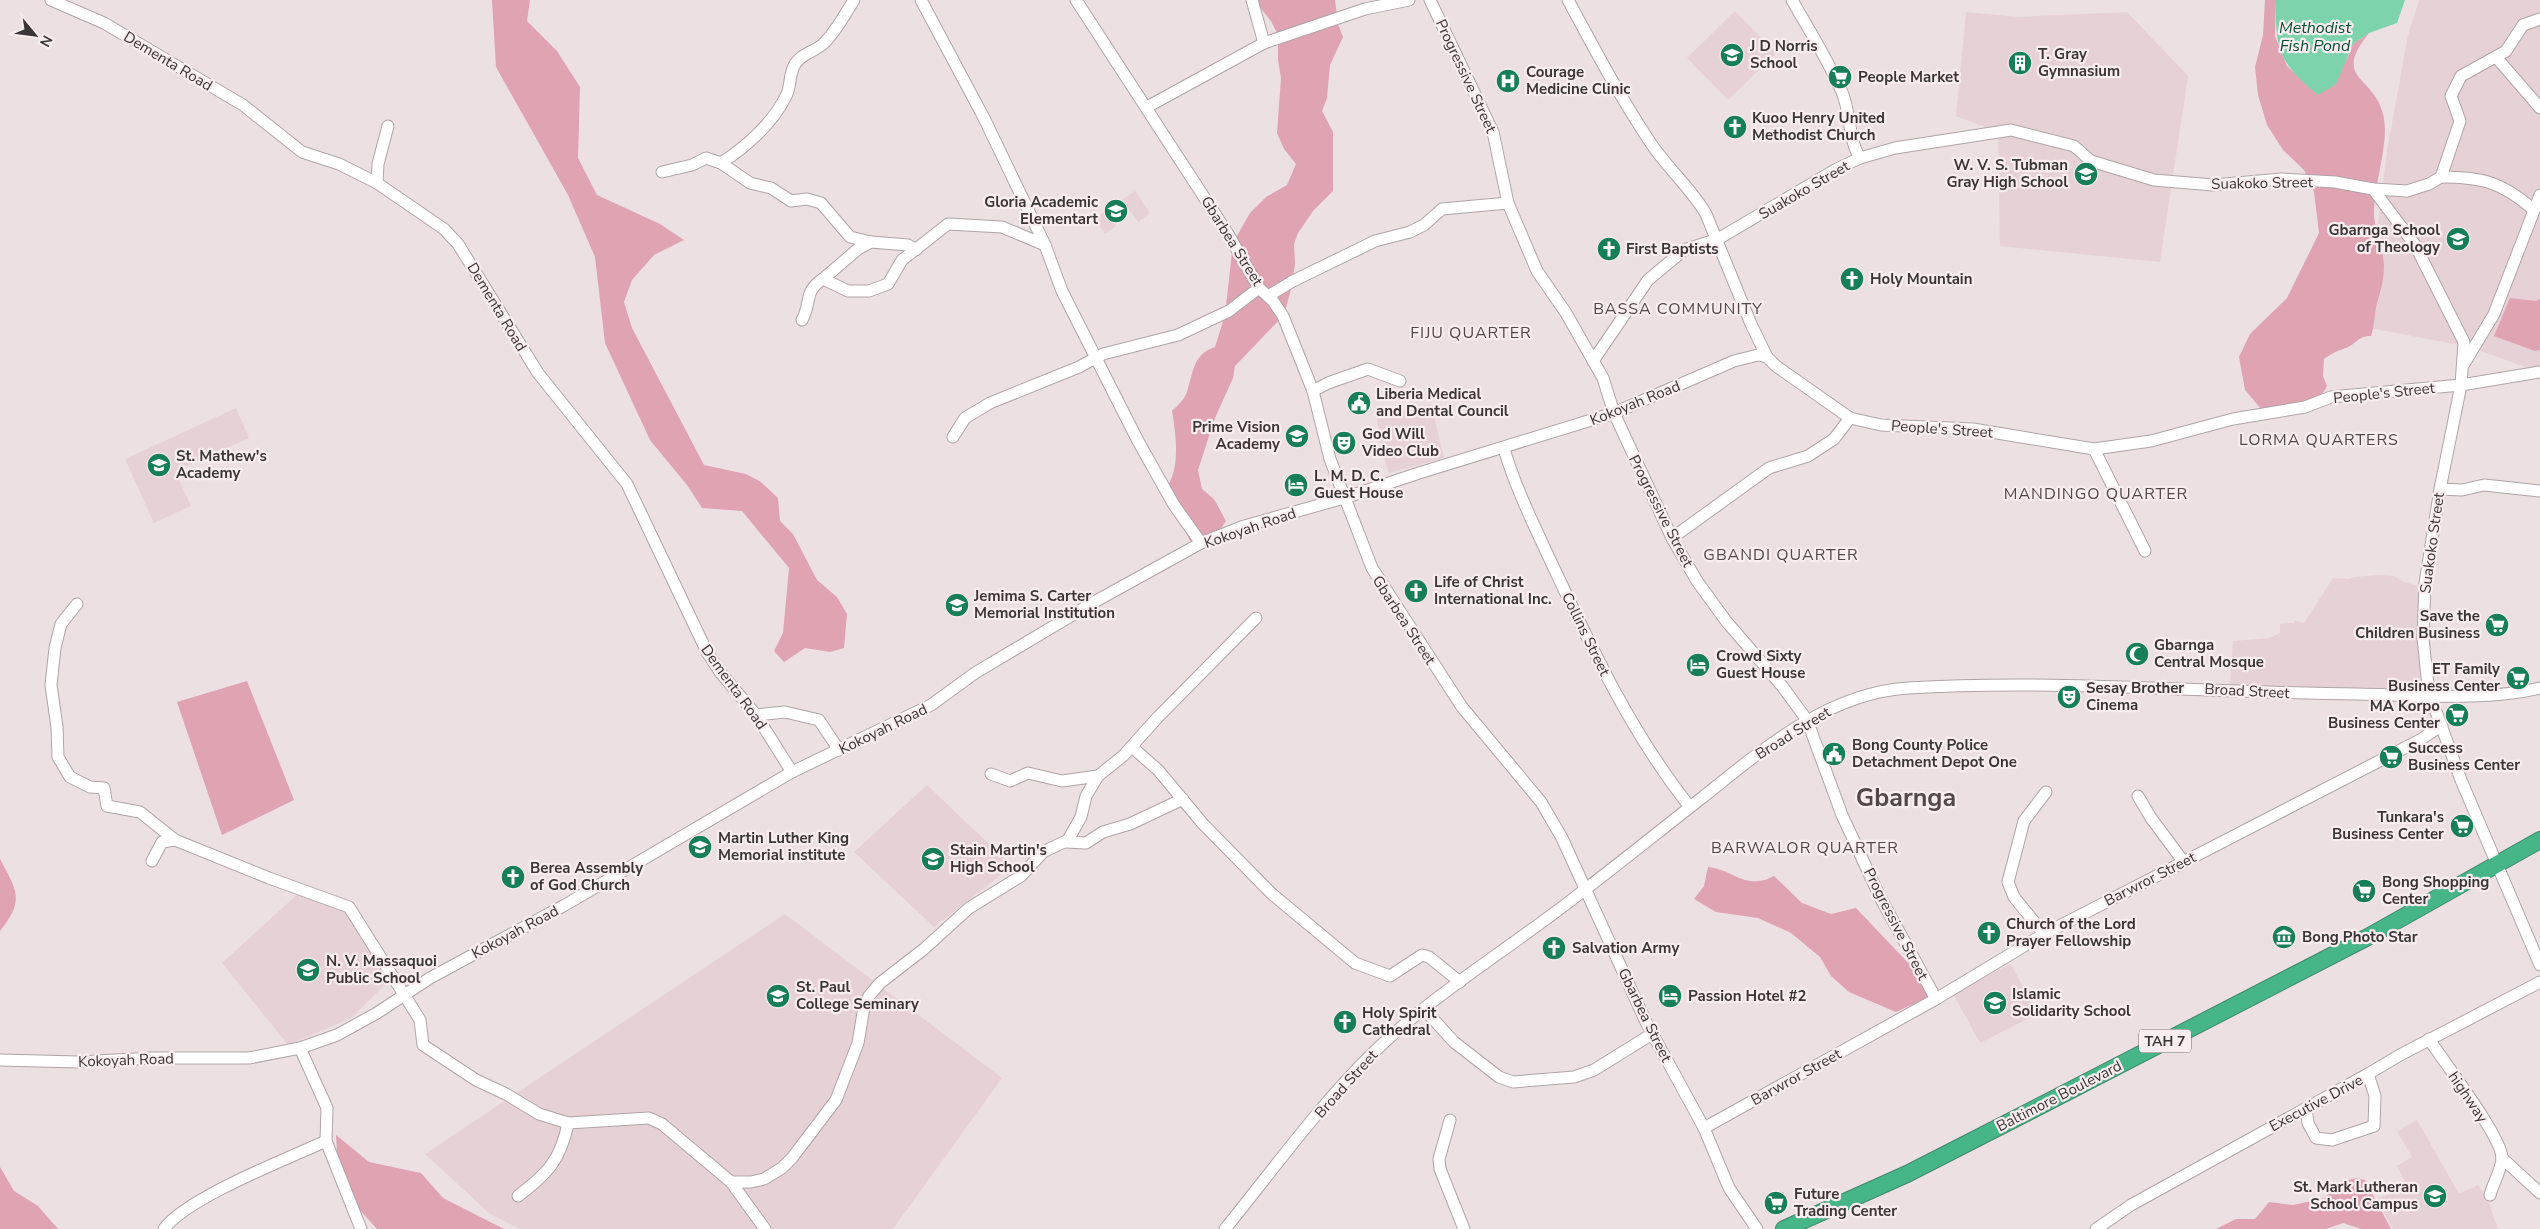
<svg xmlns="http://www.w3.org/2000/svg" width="2540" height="1229" font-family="'Nunito Sans',sans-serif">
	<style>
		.built { fill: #e6d1d6 }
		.green { fill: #dfa3b2 }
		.water { fill: #7dd4ac }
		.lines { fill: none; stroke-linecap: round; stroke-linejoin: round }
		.minor-casing { stroke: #b0a4a7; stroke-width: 13 }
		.highway-casing { stroke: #42886b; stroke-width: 18 }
		.minor { stroke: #fff; stroke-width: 11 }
		.highway { stroke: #46b587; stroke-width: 16 }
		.labels { text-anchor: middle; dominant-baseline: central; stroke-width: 4.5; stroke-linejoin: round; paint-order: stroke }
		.shield { fill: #f9edf0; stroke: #736c6e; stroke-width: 1 }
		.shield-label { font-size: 14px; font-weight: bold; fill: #3a3536 }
		.poi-label { font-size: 15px; font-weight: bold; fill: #3a3536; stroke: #f9edf0; text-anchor: start }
		.street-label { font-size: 15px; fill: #3a3536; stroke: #f9edf0 }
		.water-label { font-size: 16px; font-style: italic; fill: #024e34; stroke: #f9edf0 }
		.neighbourhood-label { font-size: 16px; letter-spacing: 1px; fill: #51484a; stroke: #f9edf0 }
		.town-label { font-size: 25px; font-weight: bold; fill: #51484a; stroke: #f9edf0 }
	</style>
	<rect width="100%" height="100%" fill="#ece0e3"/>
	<g class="built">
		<path d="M2419,0H2540V367L2530,369L2470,347L2365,327L2387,151L2408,35Z"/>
		<path d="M1735,11L1776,53L1728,100L1687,58Z"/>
		<path d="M1966,12L2018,17L2127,12L2188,76L2160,262L2000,246L1998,132L1956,116Z"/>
		<path d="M1135,191L1150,213L1138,222L1129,210L1113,221L1116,226L1105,234L1095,218Z"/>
		<path d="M1431,404L1444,458L1389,473L1381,448L1377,418Z"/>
		<path d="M236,408L249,438L175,471L191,506L154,523L125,459Z"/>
		<path d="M2377,575L2394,576L2404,582L2418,586L2420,689L2230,687L2233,641L2270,638L2280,633V624L2293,623L2294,627V621L2304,623L2333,578L2349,579L2354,577Z"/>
		<path d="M927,785L1012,866L934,927L854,852Z"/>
		<path d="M300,892L345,907L392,978L351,1018L288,1045L222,963Z"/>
		<path d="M785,914L1002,1078L893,1229H520L490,1214L425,1154Z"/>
		<path d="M2011,964L2037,1014L1980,1043L1952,992Z"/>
		<path d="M2417,1120L2459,1194L2478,1185L2487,1198L2498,1229H2393L2376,1199L2408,1188L2397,1166L2412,1157L2397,1131Z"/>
	</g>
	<g class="green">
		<path d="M492,0H530L527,21L557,51L580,87L578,158L597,195L660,224L684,240L654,255L632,280L624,302L632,328L704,465L746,474L761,482L778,498L780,521L793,534L817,580L837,597L847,614L844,648L830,652L805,648L784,662L774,651L783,633L789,568L742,511L702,508L687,485L650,440L605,343L595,257L568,195L496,67Z"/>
		<path d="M1254,0H1335L1338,24L1343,37L1330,65L1327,98L1322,111L1333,132V191L1313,211L1298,233L1294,244L1295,264L1291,289L1284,315L1235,366L1233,378L1215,418L1198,470L1202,489L1214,499L1226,521L1218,533L1191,543L1165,490C1181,470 1176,435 1172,411C1177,406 1185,399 1187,392C1193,373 1193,354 1215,347L1225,315L1233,243L1250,213L1266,197L1287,185L1296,164L1284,149L1277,133L1281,78L1278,60V35L1271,21Z"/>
		<path d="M2265,0H2276L2275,36L2287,66L2318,95L2347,59L2353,44L2369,33C2331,80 2374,75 2383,114C2390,141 2375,180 2374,209C2373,228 2383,246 2384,265C2384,279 2381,290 2377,303C2374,314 2375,325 2371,336C2358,336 2356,344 2346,348C2337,351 2332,353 2324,359L2323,376L2327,386C2314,412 2288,408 2262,410L2245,390L2239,357L2250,334L2287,298L2319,233L2314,192L2304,170L2283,150L2267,125L2258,95L2255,67L2263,35Z"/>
		<path d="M2510,298L2536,301L2540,299V350L2535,351L2494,336Z"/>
		<path d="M247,681L294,800L222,835L177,702Z"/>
		<path d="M0,859C17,891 25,900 0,931Z"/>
		<path d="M1708,867C1735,870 1745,891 1774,876L1802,903L1831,914L1856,908L1912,967L1931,996L1896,1012L1849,992L1831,976L1820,957L1791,933L1758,918L1716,912L1694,899L1704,886Z"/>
		<path d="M336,1135L369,1162L421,1173L443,1198L504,1229H377L339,1187Z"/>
		<path d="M0,1167L14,1191L38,1206L58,1229H0Z"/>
		<path d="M2356,1178L2365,1180L2391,1229H2361L2343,1223L2326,1229H2216L2236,1219H2255L2269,1202L2293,1205L2325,1198L2336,1183Z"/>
	</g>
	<path class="water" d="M2276,0H2405L2397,23L2369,33L2353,44L2336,84L2318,95C2279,63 2275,49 2276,0Z"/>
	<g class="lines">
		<g class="minor-casing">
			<g id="minor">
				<path d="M51,0L104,23L187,72L243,105L302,152L339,164L377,183L444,229L458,244L538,373L627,484L707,652L720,672L756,715L792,772"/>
				<path d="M921,0L984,118L1045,245L1062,291L1138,441L1174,505L1201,543"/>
				<path d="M1076,0L1228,234L1259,288L1273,301L1283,316L1313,391L1330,459L1372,568L1462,707L1541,802L1562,838L1646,1022L1704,1128L1729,1188L1757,1229"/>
				<path d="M1252,0L1264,43"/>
				<path d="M1430,0L1493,132L1508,203L1537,271L1566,313L1603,378L1614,413L1672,538L1697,581L1726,621L1782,686L1807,720L1842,815L1880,897L1936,999"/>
				<path d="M1568,0C1594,48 1620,97 1650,142C1667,168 1691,188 1706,214L1751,324L1767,357L1776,366L1850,418L1881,425L1973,429L2094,449L2151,441L2233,419L2305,407L2331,397L2461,385L2540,372"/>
				<path d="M1792,0C1809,30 1828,60 1842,92C1851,113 1848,139 1860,158"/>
				<path d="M2496,57L2540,108"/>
				<path d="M1147,107L1264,43L1365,9L1409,0"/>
				<path d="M721,163C746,147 773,123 786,96C791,87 789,75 794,66C800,54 814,52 823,44C836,32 845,14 854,0"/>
				<path d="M662,172L692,165L706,158L721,163L750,183L771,188L791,201L807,199L821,203L850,237L871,242"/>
				<path d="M2441,177C2482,177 2502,182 2534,210"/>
				<path d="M377,183L378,164L388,126"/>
				<path d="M2373,189L2407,191L2429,184L2441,177L2460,121L2451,96L2461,76L2506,51L2523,25L2540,19"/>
				<path d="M823,279L858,249L871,242L908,245L916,250"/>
				<path d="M1268,296L1293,281L1375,241L1410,232L1424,225L1442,209L1508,203"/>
				<path d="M802,320C812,302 803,292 823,279L848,291H869L888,284L902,260L948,224L1002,227L1045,245"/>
				<path d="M1593,361L1648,280L1684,250L1718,239L1835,170L1860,158L1895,148L2011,130L2074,146L2091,161L2154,180L2213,185L2282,179L2335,182L2373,189L2415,245L2464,342L2461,385L2440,489L2425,583L2423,638L2427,677L2430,695L2461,780L2540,965"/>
				<path d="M2464,364L2494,314L2540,195"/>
				<path d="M1313,391L1328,383L1368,369L1400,381"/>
				<path d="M953,437L965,418L990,403L1079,367L1103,354L1178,335L1229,311L1259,288"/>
				<path d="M1504,449C1516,489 1534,525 1552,564C1592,649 1631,733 1690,807"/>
				<path d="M2094,449L2145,551"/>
				<path d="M2440,489L2462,490L2484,485L2540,491"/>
				<path d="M1672,538L1769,468L1808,456L1834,439L1850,418"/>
				<path d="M77,604L61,624L55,648L51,685L57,727L58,757L70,777L90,787L104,788L107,806L140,812L175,840L269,878L349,907L420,1020L423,1045L476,1080L506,1094L539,1114L568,1123L649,1118L662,1124L731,1182L765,1229"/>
				<path d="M756,715L785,712L819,720L839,750"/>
				<path d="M1132,747L1158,770L1203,824L1272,894L1355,963L1390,976L1422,955L1429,957L1460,982"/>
				<path d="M991,774L1010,781L1028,773L1062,781L1098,776"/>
				<path d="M2138,796L2151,818L2183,861"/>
				<path d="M1065,842L1086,843L1103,832L1130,824L1183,799"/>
				<path d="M152,861L162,842L175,840"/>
				<path d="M2044,934L2014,897L2008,882L2024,821L2046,792"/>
				<path d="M1424,1009L1454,1042L1499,1077L1513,1082L1574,1077L1594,1070L1652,1034"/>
				<path d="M2429,1039C2443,1061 2502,1137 2502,1158C2502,1168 2493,1184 2490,1195"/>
				<path d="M300,1048L327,1108L326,1141L361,1229"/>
				<path d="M0,1060L78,1062L153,1058H249L300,1048L337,1035L377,1013L430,978L565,905L792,772L931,705L975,673L1096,601L1201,543L1241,527L1344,498L1419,473L1614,413L1734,361L1758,355L1767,357"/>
				<path d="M2306,1108L2308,1123L2316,1138L2332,1140L2374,1126L2375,1096L2368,1074"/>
				<path d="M1450,1120L1439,1159L1440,1169L1464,1229"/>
				<path d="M1704,1128L1936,999L2044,934L2420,740L2442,725"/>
				<path d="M2502,1158L2540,1193"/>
				<path d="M731,1182H751L764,1179L782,1168L792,1158L836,1100L858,1043L864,1007L869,996L880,983L924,949L969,908L1021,876L1043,852L1068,840L1081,817L1086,796L1098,776L1123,756L1158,717L1256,618"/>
				<path d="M518,1196C547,1174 561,1160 568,1123"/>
				<path d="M164,1229C186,1198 289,1158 326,1141"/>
				<path d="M1225,1229C1273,1170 1318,1107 1372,1054C1435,992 1514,946 1583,891C1624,860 1663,828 1703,797C1763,749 1828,693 1908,688C2058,679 2208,693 2358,694C2413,695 2487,701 2540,688"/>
				<path d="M2096,1229L2131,1205L2368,1074L2400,1055L2540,982"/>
			</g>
		</g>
		<g class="highway-casing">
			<path id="highway" d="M1784,1229L1907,1174L2001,1126L2366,938L2540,840"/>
		</g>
		<use href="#minor" class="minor"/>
		<use href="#highway" class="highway"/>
	</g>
	<defs>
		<g id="school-disc" transform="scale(1.25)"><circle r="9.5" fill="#167e58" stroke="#f9edf0"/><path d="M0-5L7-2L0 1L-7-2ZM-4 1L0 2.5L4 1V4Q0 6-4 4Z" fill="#fff"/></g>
		<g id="building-disc" transform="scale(1.25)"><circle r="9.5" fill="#167e58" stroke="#f9edf0"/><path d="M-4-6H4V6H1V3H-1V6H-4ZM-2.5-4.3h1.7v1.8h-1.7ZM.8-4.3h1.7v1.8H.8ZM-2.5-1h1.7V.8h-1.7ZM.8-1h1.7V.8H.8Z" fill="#fff"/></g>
		<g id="supermarket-disc" transform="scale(1.25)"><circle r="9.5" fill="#167e58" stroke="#f9edf0"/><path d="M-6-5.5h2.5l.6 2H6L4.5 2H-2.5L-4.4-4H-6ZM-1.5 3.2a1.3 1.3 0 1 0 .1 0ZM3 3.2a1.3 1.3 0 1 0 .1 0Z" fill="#fff"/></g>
		<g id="hospital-disc" transform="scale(1.25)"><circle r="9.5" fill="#167e58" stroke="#f9edf0"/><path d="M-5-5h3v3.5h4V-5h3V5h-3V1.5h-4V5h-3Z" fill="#fff"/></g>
		<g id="church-disc" transform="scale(1.25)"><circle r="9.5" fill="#167e58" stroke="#f9edf0"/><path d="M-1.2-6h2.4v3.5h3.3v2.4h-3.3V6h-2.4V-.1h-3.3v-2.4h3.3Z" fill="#fff"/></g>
		<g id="university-disc" transform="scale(1.25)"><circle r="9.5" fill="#167e58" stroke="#f9edf0"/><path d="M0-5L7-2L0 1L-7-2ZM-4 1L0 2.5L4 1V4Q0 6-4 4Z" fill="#fff"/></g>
		<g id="civic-disc" transform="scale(1.25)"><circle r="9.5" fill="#167e58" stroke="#f9edf0"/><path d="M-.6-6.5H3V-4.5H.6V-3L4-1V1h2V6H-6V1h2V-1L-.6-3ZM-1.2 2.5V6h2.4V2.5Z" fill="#fff"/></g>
		<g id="theatre-disc" transform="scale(1.25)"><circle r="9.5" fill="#167e58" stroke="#f9edf0"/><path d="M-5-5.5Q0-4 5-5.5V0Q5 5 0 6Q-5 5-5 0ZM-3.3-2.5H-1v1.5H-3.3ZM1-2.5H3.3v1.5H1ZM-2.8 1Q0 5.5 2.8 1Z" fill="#fff"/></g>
		<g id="hotel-disc" transform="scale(1.25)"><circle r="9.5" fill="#167e58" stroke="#f9edf0"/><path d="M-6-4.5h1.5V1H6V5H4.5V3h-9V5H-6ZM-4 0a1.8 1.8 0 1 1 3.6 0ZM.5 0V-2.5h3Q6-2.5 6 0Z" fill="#fff"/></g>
		<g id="mosque-disc" transform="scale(1.25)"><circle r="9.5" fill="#167e58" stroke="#f9edf0"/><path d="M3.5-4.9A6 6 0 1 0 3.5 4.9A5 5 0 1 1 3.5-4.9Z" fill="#fff"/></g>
		<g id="museum-disc" transform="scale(1.25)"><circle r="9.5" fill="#167e58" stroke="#f9edf0"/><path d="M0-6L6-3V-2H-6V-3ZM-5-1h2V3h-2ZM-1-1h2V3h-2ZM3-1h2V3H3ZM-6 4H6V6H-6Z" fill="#fff"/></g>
	</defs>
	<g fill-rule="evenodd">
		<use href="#school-disc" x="1732" y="55"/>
		<use href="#building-disc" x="2020" y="63"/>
		<use href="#supermarket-disc" x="1840" y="77"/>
		<use href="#hospital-disc" x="1508" y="81"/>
		<use href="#church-disc" x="1735" y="127"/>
		<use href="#school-disc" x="2086" y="174"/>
		<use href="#school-disc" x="1116" y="211"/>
		<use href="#university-disc" x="2458" y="239"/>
		<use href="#church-disc" x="1609" y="249"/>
		<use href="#church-disc" x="1852" y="279"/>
		<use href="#civic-disc" x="1359" y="403"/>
		<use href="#school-disc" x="1297" y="436"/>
		<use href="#theatre-disc" x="1344" y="443"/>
		<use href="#school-disc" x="159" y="465"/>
		<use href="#hotel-disc" x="1296" y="485"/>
		<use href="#church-disc" x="1416" y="591"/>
		<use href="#school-disc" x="957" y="605"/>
		<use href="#supermarket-disc" x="2497" y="625"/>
		<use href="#mosque-disc" x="2137" y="654"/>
		<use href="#hotel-disc" x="1698" y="665"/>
		<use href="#supermarket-disc" x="2518" y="678"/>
		<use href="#theatre-disc" x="2069" y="697"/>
		<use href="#supermarket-disc" x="2457" y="715"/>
		<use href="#civic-disc" x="1834" y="754"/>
		<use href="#supermarket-disc" x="2391" y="757"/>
		<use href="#supermarket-disc" x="2462" y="826"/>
		<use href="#school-disc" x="700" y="847"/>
		<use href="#school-disc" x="933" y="859"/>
		<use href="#church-disc" x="513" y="877"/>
		<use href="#supermarket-disc" x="2364" y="891"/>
		<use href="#church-disc" x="1989" y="933"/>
		<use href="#museum-disc" x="2284" y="937"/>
		<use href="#church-disc" x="1554" y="948"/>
		<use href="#school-disc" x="308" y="970"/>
		<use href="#university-disc" x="778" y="996"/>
		<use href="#hotel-disc" x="1670" y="996"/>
		<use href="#school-disc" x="1995" y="1003"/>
		<use href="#church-disc" x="1345" y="1022"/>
		<use href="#school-disc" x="2435" y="1196"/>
		<use href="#supermarket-disc" x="1776" y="1203"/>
	</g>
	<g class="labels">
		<rect class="shield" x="2139" y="1029.5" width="52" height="23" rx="4"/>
		<g class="shield-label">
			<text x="2165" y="1041">TAH 7</text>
		</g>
		<g class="poi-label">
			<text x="1750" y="46">J D Norris<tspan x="1750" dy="17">School</tspan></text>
			<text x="2038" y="54">T. Gray<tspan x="2038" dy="17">Gymnasium</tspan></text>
			<text x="1526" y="72">Courage<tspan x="1526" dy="17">Medicine Clinic</tspan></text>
			<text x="1858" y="77">People Market</text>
			<text x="1752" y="118">Kuoo Henry United<tspan x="1752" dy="17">Methodist Church</tspan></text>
			<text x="2068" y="165" text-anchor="end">W. V. S. Tubman<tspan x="2068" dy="17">Gray High School</tspan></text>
			<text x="1098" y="202" text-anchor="end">Gloria Academic<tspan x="1098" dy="17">Elementart</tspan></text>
			<text x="2440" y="230" text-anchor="end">Gbarnga School<tspan x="2440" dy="17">of Theology</tspan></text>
			<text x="1626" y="249">First Baptists</text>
			<text x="1870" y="279">Holy Mountain</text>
			<text x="1376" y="394">Liberia Medical<tspan x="1376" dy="17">and Dental Council</tspan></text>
			<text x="1280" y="427" text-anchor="end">Prime Vision<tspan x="1280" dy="17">Academy</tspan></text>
			<text x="1362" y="434">God Will<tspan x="1362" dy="17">Video Club</tspan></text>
			<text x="176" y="456">St. Mathew's<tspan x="176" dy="17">Academy</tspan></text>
			<text x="1314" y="476">L. M. D. C.<tspan x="1314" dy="17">Guest House</tspan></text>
			<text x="1434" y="582">Life of Christ<tspan x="1434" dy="17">International Inc.</tspan></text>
			<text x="974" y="596">Jemima S. Carter<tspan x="974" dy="17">Memorial Institution</tspan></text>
			<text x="2480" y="616" text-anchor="end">Save the<tspan x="2480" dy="17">Children Business</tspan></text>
			<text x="2154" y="645">Gbarnga<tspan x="2154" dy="17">Central Mosque</tspan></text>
			<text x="1716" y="656">Crowd Sixty<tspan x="1716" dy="17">Guest House</tspan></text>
			<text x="2500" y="669" text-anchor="end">ET Family<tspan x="2500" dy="17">Business Center</tspan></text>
			<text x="2086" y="688">Sesay Brother<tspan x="2086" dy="17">Cinema</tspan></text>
			<text x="2440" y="706" text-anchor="end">MA Korpo<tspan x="2440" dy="17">Business Center</tspan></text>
			<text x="1852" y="745">Bong County Police<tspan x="1852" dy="17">Detachment Depot One</tspan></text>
			<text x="2408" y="748">Success<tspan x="2408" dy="17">Business Center</tspan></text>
			<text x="2444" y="817" text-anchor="end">Tunkara's<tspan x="2444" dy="17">Business Center</tspan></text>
			<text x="718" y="838">Martin Luther King<tspan x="718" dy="17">Memorial institute</tspan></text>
			<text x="950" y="850">Stain Martin's<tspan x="950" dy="17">High School</tspan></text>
			<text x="530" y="868">Berea Assembly<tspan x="530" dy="17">of God Church</tspan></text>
			<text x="2382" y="882">Bong Shopping<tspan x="2382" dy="17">Center</tspan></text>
			<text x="2006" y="924">Church of the Lord<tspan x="2006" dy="17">Prayer Fellowship</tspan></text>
			<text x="2302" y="937">Bong Photo Star</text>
			<text x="1572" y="948">Salvation Army</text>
			<text x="326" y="961">N. V. Massaquoi<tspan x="326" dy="17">Public School</tspan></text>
			<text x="796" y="987">St. Paul<tspan x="796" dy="17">College Seminary</tspan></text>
			<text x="2012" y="994">Islamic<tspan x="2012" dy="17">Solidarity School</tspan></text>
			<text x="1688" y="996">Passion Hotel #2</text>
			<text x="1362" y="1013">Holy Spirit<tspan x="1362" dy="17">Cathedral</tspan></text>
			<text x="2418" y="1187" text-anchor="end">St. Mark Lutheran<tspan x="2418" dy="17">School Campus</tspan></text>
			<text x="1794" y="1194">Future<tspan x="1794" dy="17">Trading Center</tspan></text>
		</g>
		<g class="street-label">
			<text transform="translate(168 61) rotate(31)">Dementa Road</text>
			<text transform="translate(1466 76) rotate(65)">Progressive Street</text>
			<text transform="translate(2262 183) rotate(-1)">Suakoko Street</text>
			<text transform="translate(1804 190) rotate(-30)">Suakoko Street</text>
			<text transform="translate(1232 241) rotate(58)">Gbarbea Street</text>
			<text transform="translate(497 307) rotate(59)">Dementa Road</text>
			<text transform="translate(2384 393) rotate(-6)">People's Street</text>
			<text transform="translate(1635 403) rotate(-22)">Kokoyah Road</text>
			<text transform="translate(1942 429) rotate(4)">People's Street</text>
			<text transform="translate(1661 511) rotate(63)">Progressive Street</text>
			<text transform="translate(1250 528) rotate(-19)">Kokoyah Road</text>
			<text transform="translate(2432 543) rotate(-82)">Suakoko Street</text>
			<text transform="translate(1404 620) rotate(57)">Gbarbea Street</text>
			<text transform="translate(1586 634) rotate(64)">Collins Street</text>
			<text transform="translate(734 687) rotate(54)">Dementa Road</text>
			<text transform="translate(2247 691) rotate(3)">Broad Street</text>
			<text transform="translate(883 729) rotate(-26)">Kokoyah Road</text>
			<text transform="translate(1793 733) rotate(-32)">Broad Street</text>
			<text transform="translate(2150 879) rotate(-27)">Barwror Street</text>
			<text transform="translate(1896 924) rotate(63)">Progressive Street</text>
			<text transform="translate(515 932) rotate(-28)">Kokoyah Road</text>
			<text transform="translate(1645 1015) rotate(64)">Gbarbea Street</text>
			<text transform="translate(126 1060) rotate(-2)">Kokoyah Road</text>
			<text transform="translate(1796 1077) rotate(-29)">Barwror Street</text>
			<text transform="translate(1346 1084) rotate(-48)">Broad Street</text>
			<text transform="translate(2059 1096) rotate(-27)">Baltimore Boulevard</text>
			<text transform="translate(2468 1097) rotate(56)">highway</text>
			<text transform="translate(2316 1103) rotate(-28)">Executive Drive</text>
		</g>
		<g class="water-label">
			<text x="2315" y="28">Methodist<tspan x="2315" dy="18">Fish Pond</tspan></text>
		</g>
		<g class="neighbourhood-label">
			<text x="1678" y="309">BASSA COMMUNITY</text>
			<text x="1471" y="333">FIJU QUARTER</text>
			<text x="2319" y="440">LORMA QUARTERS</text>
			<text x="2096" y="494">MANDINGO QUARTER</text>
			<text x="1781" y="555">GBANDI QUARTER</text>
			<text x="1805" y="848">BARWALOR QUARTER</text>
		</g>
		<g class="town-label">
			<text x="1906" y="798">Gbarnga</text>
		</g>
	</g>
	<g transform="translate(35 35) rotate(119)" stroke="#f9edf0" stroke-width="4" paint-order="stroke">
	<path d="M0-4L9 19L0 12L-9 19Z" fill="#3a3536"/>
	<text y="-8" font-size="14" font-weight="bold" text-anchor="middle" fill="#3a3536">N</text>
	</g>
</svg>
